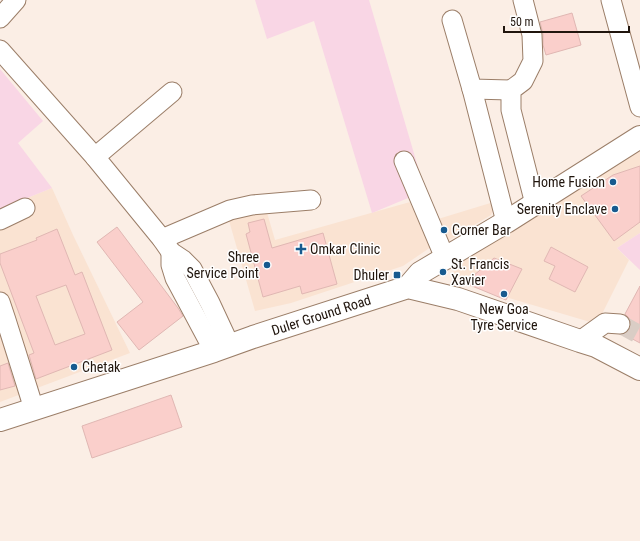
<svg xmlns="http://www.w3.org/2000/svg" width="640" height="541" font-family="'Roboto Condensed',sans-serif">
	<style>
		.built { fill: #fae3d2 }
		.green { fill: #f9d6e5 }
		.building { fill: #facfcb; stroke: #e0b7b3; fill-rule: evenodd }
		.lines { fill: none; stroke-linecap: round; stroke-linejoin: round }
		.minor-tunnel { stroke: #dacdc5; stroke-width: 19; stroke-dasharray: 19 10; stroke-linecap: butt }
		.minor-casing { stroke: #9b7e68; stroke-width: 21 }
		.major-casing { stroke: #9b7e68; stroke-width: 24 }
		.minor { stroke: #fff; stroke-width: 19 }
		.major { stroke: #fff; stroke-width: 22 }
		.poi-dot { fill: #175a8f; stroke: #fff; stroke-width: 1.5 }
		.labels { text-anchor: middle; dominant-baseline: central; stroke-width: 3; stroke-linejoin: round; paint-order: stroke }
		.poi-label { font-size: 14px; fill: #20150d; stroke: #fff; text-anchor: end }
		.street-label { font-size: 14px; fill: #20150d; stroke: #fff }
	</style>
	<rect width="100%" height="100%" fill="#fbeee5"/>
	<g class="built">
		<path d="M640,145V233L617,248L629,260L597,324L458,283L450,262Z"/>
		<path d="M52,188L73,235L130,353L0,402V209Z"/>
		<path d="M497,201L491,215L446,242L438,219Z"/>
		<path d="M410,202L431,247L403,266L291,303L255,311L228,217L266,209L275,240Z"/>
	</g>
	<g class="green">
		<path d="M255,0H369L425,191L372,213L314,21L267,39Z"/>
		<path d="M0,69L43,121L18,143L52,188L0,209Z"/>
		<path d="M640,233V270L617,248Z"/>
	</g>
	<g class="building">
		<path d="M572,13L581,45L546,55L543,45V34L540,22Z"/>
		<path d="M640,166V222L614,241L581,196L613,175Z"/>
		<path d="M264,219L272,248L323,233L337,284L302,294L300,286L263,297L246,234L250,232L248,223Z"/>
		<path d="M117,227L178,308L183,316L139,350L117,322L143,302L97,242Z"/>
		<path d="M57,229L75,275L82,272L112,350L36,379L29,355L34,353L0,263V254L37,240L36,238ZM66,285L85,334L55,345L36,296Z"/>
		<path d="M551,247L588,267L575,292L549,279L555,266L544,261Z"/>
		<path d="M494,258L522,269L506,300L465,283Z"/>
		<path d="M640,286V343L623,334L629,330L631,325L630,319L625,314Z"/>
		<path d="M8,363L15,386L0,390V366Z"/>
		<path d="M171,395L182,427L92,458L82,426Z"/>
	</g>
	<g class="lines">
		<path class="minor-tunnel" d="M620,324L640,335"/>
		<g class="minor-casing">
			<g id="minor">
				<path d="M523,0L532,35L533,61L523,81L511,90V110L535,204"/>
				<path d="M611,0L640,107"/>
				<path d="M0,18L16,0"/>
				<path d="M452,20L472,89L511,90"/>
				<path d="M0,50L95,157L162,239L171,252L183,260L192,269L210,303L230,346"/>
				<path d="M472,89L506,222"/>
				<path d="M95,157L172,92"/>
				<path d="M404,161L445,258"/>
				<path d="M0,220L25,208"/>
				<path d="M162,239L230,210L252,205L311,200"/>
				<path d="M171,252V265L175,278L214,351"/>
				<path d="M0,302L6,320L34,409"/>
				<path d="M580,341L605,323L620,324"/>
			</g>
		</g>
		<g class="major-casing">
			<g id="major">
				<path d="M408,287L420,273L506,222L640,137"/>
				<path id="s1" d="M0,420L214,351L253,337L408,287L458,299L580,341L596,346L640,369"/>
			</g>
		</g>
		<use href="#minor" class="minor"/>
		<use href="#major" class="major"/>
	</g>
	<g class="poi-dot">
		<circle cx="613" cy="182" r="4"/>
		<circle cx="615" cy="209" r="4"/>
		<circle cx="444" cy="230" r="4"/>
		<path d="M299 243h4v4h4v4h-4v4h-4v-4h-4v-4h4z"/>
		<circle cx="267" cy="265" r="4"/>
		<circle cx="443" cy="272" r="4"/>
		<rect x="393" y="271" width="8" height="8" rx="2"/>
		<circle cx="504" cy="294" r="4"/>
		<circle cx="74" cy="367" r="4"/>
	</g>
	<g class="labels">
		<g class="poi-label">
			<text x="605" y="182">Home Fusion</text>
			<text x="607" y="209">Serenity Enclave</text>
			<text x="452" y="230" text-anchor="start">Corner Bar</text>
			<text x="310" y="249" text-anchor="start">Omkar Clinic</text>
			<text x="259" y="257">Shree<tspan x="259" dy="16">Service Point</tspan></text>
			<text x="451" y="264" text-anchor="start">St. Francis<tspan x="451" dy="16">Xavier</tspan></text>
			<text x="389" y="275">Dhuler</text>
			<text x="504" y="309" text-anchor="middle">New Goa<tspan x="504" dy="16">Tyre Service</tspan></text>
			<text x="82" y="367" text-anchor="start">Chetak</text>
		</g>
		<g class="street-label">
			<text stroke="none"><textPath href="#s1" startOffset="338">Duler Ground Road</textPath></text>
		</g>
	</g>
	<path d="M504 26v6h125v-6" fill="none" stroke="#20150d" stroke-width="2"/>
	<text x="510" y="26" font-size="12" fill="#20150d" stroke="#ffffff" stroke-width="3" paint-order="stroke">50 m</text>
</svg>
